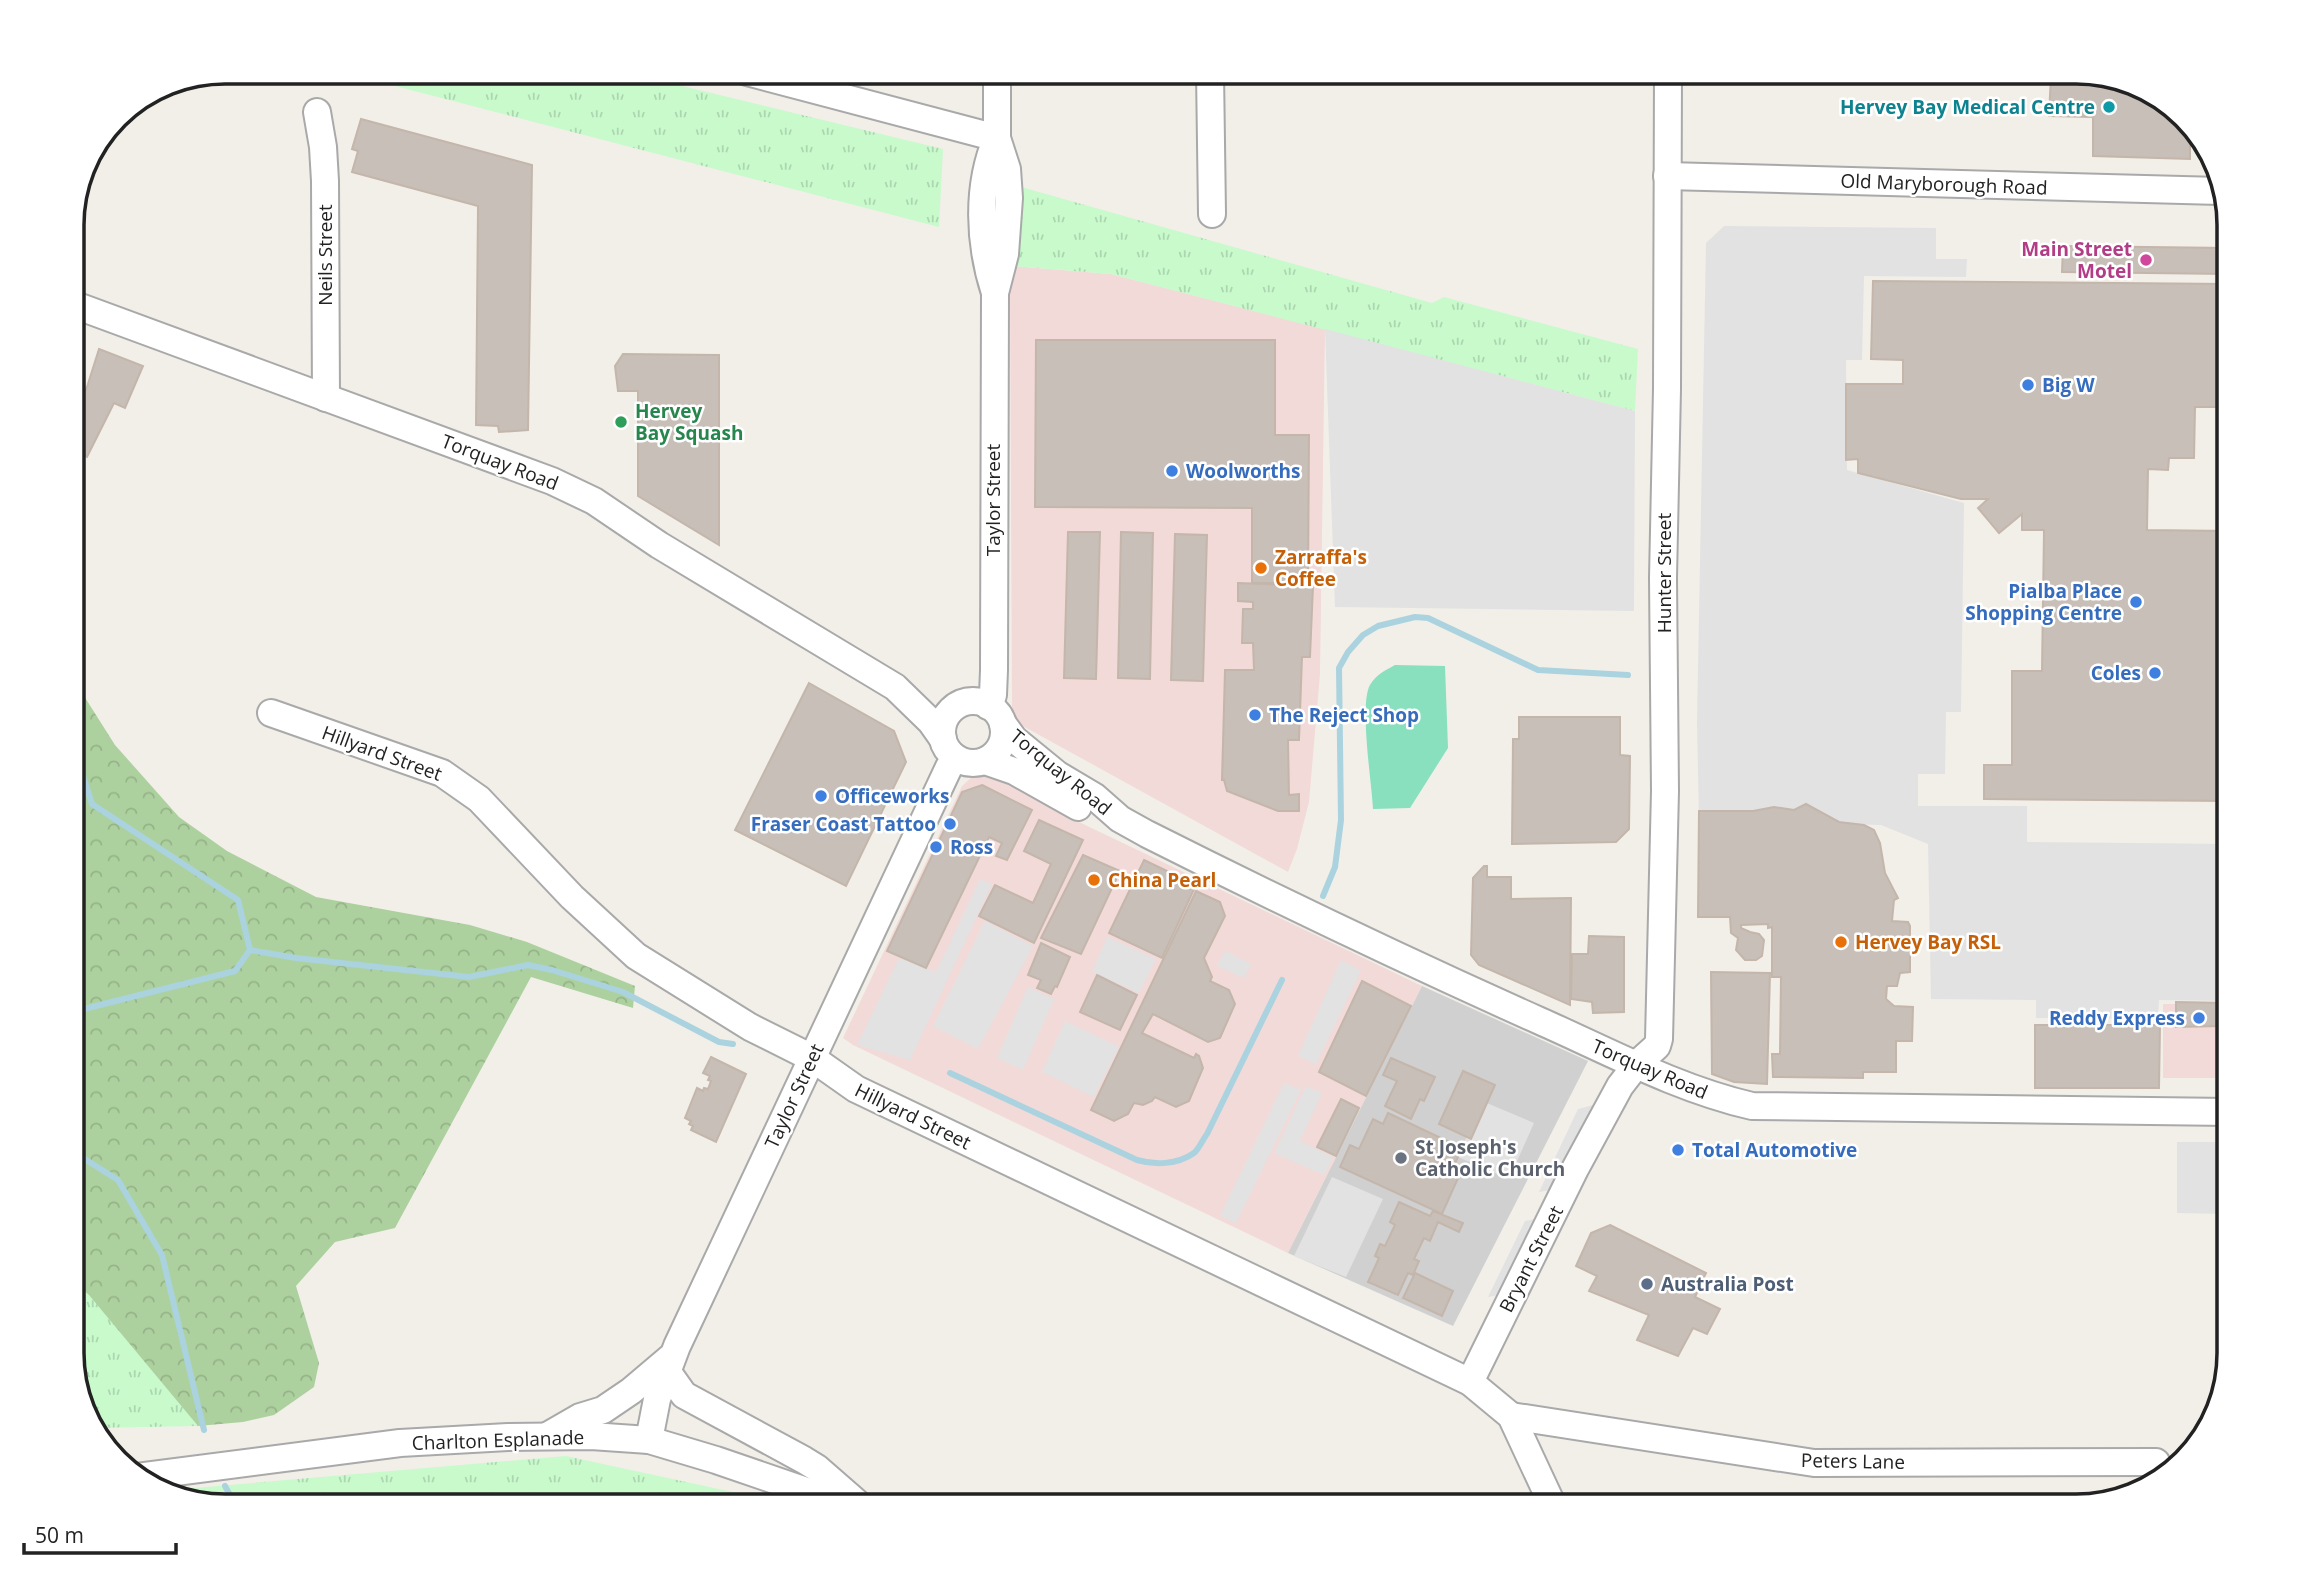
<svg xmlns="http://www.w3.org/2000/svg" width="2301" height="1578" font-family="'Open Sans',sans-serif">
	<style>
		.commercial { fill: #f2dad9 }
		.religious { fill: #d0d0d0 }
		.forest { fill: url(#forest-crowns) }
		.park { fill: url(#park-tufts) }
		.pitch { fill: #88e0be }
		.parking { fill: #e2e2e2 }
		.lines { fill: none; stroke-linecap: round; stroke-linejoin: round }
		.stream { stroke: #aad3df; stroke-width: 6 }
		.building { fill: #c7bfb8; stroke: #c4b6ab; stroke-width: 2 }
		.minor-casing { stroke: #a9a9a9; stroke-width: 30 }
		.minor { stroke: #fff; stroke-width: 26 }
		.culture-dot { fill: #0f9aa8; stroke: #fff; stroke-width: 2.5 }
		.hotel-dot { fill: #d1479c; stroke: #fff; stroke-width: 2.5 }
		.shop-dot { fill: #3f7fe0; stroke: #fff; stroke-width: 2.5 }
		.leisure-dot { fill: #2e9e5b; stroke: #fff; stroke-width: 2.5 }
		.food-dot { fill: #e8710a; stroke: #fff; stroke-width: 2.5 }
		.worship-dot { fill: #6b7280; stroke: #fff; stroke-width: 2.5 }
		.service-dot { fill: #5c6f8a; stroke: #fff; stroke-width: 2.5 }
		.labels { text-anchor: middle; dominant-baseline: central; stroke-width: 5; stroke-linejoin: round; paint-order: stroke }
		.culture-label { font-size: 19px; font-weight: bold; fill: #0d838f; stroke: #fff; text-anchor: end }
		.street-label { font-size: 19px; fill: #222; stroke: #fff }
		.hotel-label { font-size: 19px; font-weight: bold; fill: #b23c85; stroke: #fff; text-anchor: end }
		.shop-label { font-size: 19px; font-weight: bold; fill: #366cbe; stroke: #fff; text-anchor: start }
		.leisure-label { font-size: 19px; font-weight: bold; fill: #27864d; stroke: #fff; text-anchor: start }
		.food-label { font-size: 19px; font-weight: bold; fill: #c56008; stroke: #fff; text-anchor: start }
		.worship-label { font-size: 19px; font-weight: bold; fill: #5b616d; stroke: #fff; text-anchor: start }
		.service-label { font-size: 19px; font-weight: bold; fill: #4e5e75; stroke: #fff; text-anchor: start }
		.rim { fill: none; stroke: #222; stroke-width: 3.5 }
	</style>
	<defs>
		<pattern id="forest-crowns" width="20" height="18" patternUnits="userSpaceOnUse" patternTransform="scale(1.75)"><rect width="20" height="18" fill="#add19e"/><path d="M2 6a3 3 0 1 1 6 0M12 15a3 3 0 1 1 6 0" fill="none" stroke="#95b388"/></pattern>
		<pattern id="park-tufts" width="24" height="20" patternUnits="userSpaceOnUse" patternTransform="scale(1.75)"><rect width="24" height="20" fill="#c8facc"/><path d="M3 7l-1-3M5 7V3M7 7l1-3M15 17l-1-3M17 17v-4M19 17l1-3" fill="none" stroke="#acd6af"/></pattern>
	</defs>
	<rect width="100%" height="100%" fill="#f2efe9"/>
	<g class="commercial">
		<path d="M1013,266L1111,274L1325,329L1320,674L1309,802L1297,849L1288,872L1012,720L1010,277Z"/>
		<path d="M986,774L998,778L1079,822L1422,986L1288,1253L853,1045L843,1038L962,786L973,776Z"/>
		<rect x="2163" y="1004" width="66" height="74"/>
	</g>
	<path class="religious" d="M1422,986L1588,1061L1453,1326L1288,1253Z"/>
	<path class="forest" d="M72,677L115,745L179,817L227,851L316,897L470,925L527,942L635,986L633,1008L531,977L395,1228L335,1242L296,1286L319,1363L314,1387L274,1415L243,1422L198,1426L72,1289Z"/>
	<g class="park">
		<path d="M341,72H625L943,149L939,227Z"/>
		<path d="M1014,185L1432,303L1444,297L1638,349L1635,411L1111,274L1013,266Z"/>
		<path d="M72,1280L89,1295L198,1426L92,1428L72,1363Z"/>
		<path d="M566,1456L751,1496L775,1506H225L171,1490Z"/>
	</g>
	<path class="pitch" d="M1395,665L1445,666L1448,748L1410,808L1373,809C1372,785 1359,704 1370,685C1376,675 1384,671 1395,665Z"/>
	<g class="parking">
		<path d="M1724,226L1936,228V259H1967L1966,277L1864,276L1862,360H1846L1847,470L1964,503L1961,712H1946L1945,774H1918V806H2027V842L2229,844V1001L2159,1000L2158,1019L2036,1018V1000L1931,999L1928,844L1881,825L1699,820L1697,722L1706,243Z"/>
		<path d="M1325,329L1635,411L1634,611L1335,607Z"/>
		<path d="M980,879L992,884L910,1060L857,1045L899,958L936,972Z"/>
		<path d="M985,921L1033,946L978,1049L933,1026Z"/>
		<path d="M1107,937L1156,959L1139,993L1092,972Z"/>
		<path d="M1225,951L1251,964L1244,978L1217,966Z"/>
		<path d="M1341,960L1361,971L1316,1064L1298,1056Z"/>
		<path d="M1028,987L1054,999L1023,1070L997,1058Z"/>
		<path d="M1065,1021L1119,1047L1094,1097L1042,1072Z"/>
		<path d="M1284,1083L1301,1090L1236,1223L1220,1216Z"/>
		<path d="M1306,1086L1322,1093L1300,1141L1333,1157L1324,1175L1274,1153Z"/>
		<path d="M1482,1101L1534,1123L1509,1179L1458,1157Z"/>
		<path d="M1601,1103L1557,1189L1539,1192L1578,1109Z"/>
		<path d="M2177,1142H2229V1214L2177,1213Z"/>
		<path d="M1332,1177L1383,1199L1346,1277L1294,1256Z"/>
		<path d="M1541,1218L1505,1294L1488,1297L1525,1221Z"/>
	</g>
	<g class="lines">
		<g class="stream">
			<path d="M72,742L92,804L238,900L250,950L235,971L72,1012"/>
			<path d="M1323,896L1335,867L1341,820L1339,668L1348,652L1363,635L1378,626L1415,617L1428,618L1538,670L1628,675"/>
			<path d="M250,950L296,958L469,977L528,965L552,970L623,992L719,1042L733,1044"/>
			<path d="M950,1073L1137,1160C1154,1165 1177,1165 1194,1153C1199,1149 1203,1139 1207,1134L1282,980"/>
			<path d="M72,1151L118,1180L162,1255L204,1430"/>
			<path d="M225,1486L236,1506"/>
		</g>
	</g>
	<g class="building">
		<path d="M2064,72H2076L2161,98L2190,128V159L2093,156V117L2049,116L2051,75H2064Z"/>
		<path d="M361,119L532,165L528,430L499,432L498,426L476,425L478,206L352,172L358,151L352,149Z"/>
		<path d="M2063,246L2229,248V274L2062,272Z"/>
		<path d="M1873,281L2229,284V413H2220V407H2195L2194,458H2169L2168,470L2148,469L2147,530L2229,531V801L1984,799V765H2012V671H2042L2044,530H2022V514L1999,533L1978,508L1988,499H1961L1858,473V459L1846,460V384H1903V360L1871,359Z"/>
		<path d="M1036,340H1275V435H1309L1308,583H1252V508L1035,507Z"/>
		<path d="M99,349L143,366L125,408L114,403L87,457L72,449V418L87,387Z"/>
		<path d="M623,354L719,355V545L638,496V391H618L615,366Z"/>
		<path d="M1068,532H1100L1096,679L1064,678Z"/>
		<path d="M1121,532L1153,533L1150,679L1118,678Z"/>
		<path d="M1175,534L1207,535L1203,681L1171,680Z"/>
		<path d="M1238,583L1313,586L1310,657H1302L1299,740H1288L1289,795L1299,794V811H1278L1227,791L1224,780H1222L1225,670H1254L1253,643H1242L1243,609H1253V602L1238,601Z"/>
		<path d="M809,683L894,731L906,762L846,886L735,830Z"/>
		<path d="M1519,717H1620V755L1630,756L1629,829L1616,842L1512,844L1513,739H1519Z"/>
		<path d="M982,785L1032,810L1007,860L996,856L1002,843L989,837L926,968L887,951L962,792Z"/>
		<path d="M1806,804L1839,822L1864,825L1874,830L1880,843L1885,873L1898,898L1894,900L1892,921L1908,922L1910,926V972L1900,973L1897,986H1887L1886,999L1894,1006L1913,1007L1912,1041H1896V1072H1863V1078L1773,1077L1772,1054H1780L1781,977H1772V927L1768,928V924L1741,925V928L1750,932L1759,934L1764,940L1762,956L1756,960H1745L1736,950L1738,938L1731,933L1730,917H1698L1699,811H1753L1774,807L1794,810Z"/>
		<path d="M1039,820L1083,840L1034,943L979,916L995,885L1033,903L1051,864L1024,851Z"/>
		<path d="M1083,855L1120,871L1081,954L1041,938Z"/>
		<path d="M1144,860L1196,885L1162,958L1109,933Z"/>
		<path d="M1484,866H1487V877H1511V899L1571,898L1570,1005L1479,965L1471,955L1473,878Z"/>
		<path d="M1196,891L1220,902L1225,916L1204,958L1212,977L1210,981L1229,990L1235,1004L1220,1038L1208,1042L1153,1014L1142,1033L1194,1058L1196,1054L1199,1056L1203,1068L1189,1101L1176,1107L1155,1097L1152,1101L1143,1105L1134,1103L1128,1114L1114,1121L1091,1110Z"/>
		<path d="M1589,936L1624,937V1012L1593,1013L1592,1002L1571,999L1572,954H1588Z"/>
		<path d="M1041,943L1070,957L1057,987L1055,986L1051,994L1037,988L1041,980L1028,975Z"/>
		<path d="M1711,972L1770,973L1767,1084L1734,1082L1712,1074Z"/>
		<path d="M1097,975L1137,995L1120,1030L1080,1012Z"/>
		<path d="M1362,981L1411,1006L1366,1096L1319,1072Z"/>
		<path d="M2176,1002L2229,1003V1010H2222V1026L2176,1027Z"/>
		<path d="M2222,1010H2229V1074H2221Z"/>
		<path d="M2035,1025H2160L2159,1088H2035Z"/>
		<path d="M711,1057L746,1074L716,1142L691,1130L693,1126L689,1124L691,1121L685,1118L697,1088L703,1091L704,1088L708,1089L711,1081L708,1080L710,1076L703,1073Z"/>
		<path d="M1391,1058L1435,1077L1424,1101L1420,1099L1411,1119L1385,1106L1397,1081L1383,1075Z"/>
		<path d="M1463,1071L1495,1085L1471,1139L1439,1124Z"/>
		<path d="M1341,1099L1359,1108L1336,1156L1317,1147Z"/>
		<path d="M1388,1113L1462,1148L1451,1172L1459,1176L1442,1214L1340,1167L1350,1145L1359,1149L1373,1119L1383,1124Z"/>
		<path d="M1399,1202L1430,1216L1433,1211L1463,1223L1459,1232L1438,1222L1430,1241L1424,1238L1414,1259L1419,1261L1413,1275L1408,1273L1398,1295L1368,1282L1379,1258L1375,1256L1380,1244L1385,1246L1395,1225L1390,1222Z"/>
		<path d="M1610,1225L1706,1273L1695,1297L1720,1309L1707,1334L1693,1328L1678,1356L1637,1340L1649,1315L1589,1291L1597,1276L1576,1266L1591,1233Z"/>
		<path d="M1415,1273L1453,1291L1442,1316L1403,1298Z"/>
	</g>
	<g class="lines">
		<g class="minor-casing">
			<g id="minor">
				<path d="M747,72L997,138"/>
				<path d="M1210,72L1212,214"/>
				<path d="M317,112L323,147L325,181L326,398"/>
				<path d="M1667,176L2220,191"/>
				<path d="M995,293L1005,254L1009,198L1007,169L997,138V72"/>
				<path d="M72,304L552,481L594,501L659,545L895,687L931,722L943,739"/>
				<circle cx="973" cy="732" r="31"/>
				<path d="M988,706L993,695L994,670L995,293C979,244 976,186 997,138"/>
				<path d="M271,713L442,773L479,799L572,897L636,956L750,1027L812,1058L856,1089L1470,1382L1511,1416L1553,1506"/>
				<path d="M1003,724L1014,739L1058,775L1095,797L1120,819L1147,834C1276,899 1408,962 1540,1021C1610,1052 1678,1089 1752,1106L2229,1112"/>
				<path d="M985,761L1014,771L1078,807"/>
				<path d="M667,1371L684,1395L804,1460L817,1468L856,1502"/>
				<path d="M1470,1382L1575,1169L1620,1086L1637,1064L1657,1046L1659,1039L1665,791L1663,578L1667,389L1668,72"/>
				<path d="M1511,1416L1814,1463L2156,1462"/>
				<path d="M547,1436L580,1417L603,1410L631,1391L670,1358"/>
				<path d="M649,1440L657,1399L677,1346L949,767L957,759"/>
				<path d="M137,1477L400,1443L508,1437L591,1436L649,1440L716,1460L850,1506"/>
			</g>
		</g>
		<use href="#minor" class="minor"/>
	</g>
	<circle class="culture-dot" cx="2109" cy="107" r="7"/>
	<circle class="hotel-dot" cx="2146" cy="260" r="7"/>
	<g class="shop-dot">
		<circle cx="2028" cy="385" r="7"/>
		<circle cx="1172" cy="471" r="7"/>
		<circle cx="2136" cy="602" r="7"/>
		<circle cx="2155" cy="673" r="7"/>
		<circle cx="1255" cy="715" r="7"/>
		<circle cx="821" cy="796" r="7"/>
		<circle cx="950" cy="824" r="7"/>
		<circle cx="936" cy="847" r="7"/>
		<circle cx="2199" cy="1018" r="7"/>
		<circle cx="1678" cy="1150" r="7"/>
	</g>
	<circle class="leisure-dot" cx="621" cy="422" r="7"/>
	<g class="food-dot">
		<circle cx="1261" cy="568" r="7"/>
		<circle cx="1094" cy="880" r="7"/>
		<circle cx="1841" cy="942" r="7"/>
	</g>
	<circle class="worship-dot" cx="1401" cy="1158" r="7"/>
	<circle class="service-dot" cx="1647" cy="1284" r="7"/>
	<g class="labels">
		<g class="culture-label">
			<text x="2095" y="107">Hervey Bay Medical Centre</text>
		</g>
		<g class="street-label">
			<text transform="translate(1944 184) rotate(2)">Old Maryborough Road</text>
			<text transform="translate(325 255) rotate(-90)">Neils Street</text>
			<text transform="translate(500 462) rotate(21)">Torquay Road</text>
			<text transform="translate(993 500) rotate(-90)">Taylor Street</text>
			<text transform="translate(1664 573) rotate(-90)">Hunter Street</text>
			<text transform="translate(382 753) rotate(20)">Hillyard Street</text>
			<text transform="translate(1061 772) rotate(39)">Torquay Road</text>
			<text transform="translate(1650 1069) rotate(23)">Torquay Road</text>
			<text transform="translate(794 1096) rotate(-65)">Taylor Street</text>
			<text transform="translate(913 1116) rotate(26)">Hillyard Street</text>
			<text transform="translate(1531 1259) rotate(-63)">Bryant Street</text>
			<text transform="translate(498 1440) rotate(-2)">Charlton Esplanade</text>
			<text transform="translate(1853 1461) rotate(1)">Peters Lane</text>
		</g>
		<g class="hotel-label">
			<text x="2132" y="249">Main Street<tspan x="2132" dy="22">Motel</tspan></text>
		</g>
		<g class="shop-label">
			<text x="2042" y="385">Big W</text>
			<text x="1186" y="471">Woolworths</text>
			<text x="2122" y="591" text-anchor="end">Pialba Place<tspan x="2122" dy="22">Shopping Centre</tspan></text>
			<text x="2141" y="673" text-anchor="end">Coles</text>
			<text x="1269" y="715">The Reject Shop</text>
			<text x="835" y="796">Officeworks</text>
			<text x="936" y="824" text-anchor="end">Fraser Coast Tattoo</text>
			<text x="950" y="847">Ross</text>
			<text x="2185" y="1018" text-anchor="end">Reddy Express</text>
			<text x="1692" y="1150">Total Automotive</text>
		</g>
		<g class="leisure-label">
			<text x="635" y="411">Hervey<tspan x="635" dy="22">Bay Squash</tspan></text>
		</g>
		<g class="food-label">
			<text x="1275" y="557">Zarraffa's<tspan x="1275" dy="22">Coffee</tspan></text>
			<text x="1108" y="880">China Pearl</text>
			<text x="1855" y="942">Hervey Bay RSL</text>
		</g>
		<g class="worship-label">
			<text x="1415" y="1147">St Joseph's<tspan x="1415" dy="22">Catholic Church</tspan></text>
		</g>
		<g class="service-label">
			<text x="1661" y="1284">Australia Post</text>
		</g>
	</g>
	<path d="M0 0H2301V1578H0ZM225 84H2076A141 141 0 0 1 2217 225V1353A141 141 0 0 1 2076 1494H225A141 141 0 0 1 84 1353V225A141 141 0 0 1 225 84Z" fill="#fff" fill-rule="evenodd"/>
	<path class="rim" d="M225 84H2076A141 141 0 0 1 2217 225V1353A141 141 0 0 1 2076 1494H225A141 141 0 0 1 84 1353V225A141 141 0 0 1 225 84Z"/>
	<path d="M24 1543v10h152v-10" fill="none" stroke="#222222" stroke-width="3.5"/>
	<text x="35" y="1543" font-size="21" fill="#222222" stroke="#ffffff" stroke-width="5" paint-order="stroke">50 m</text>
</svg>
